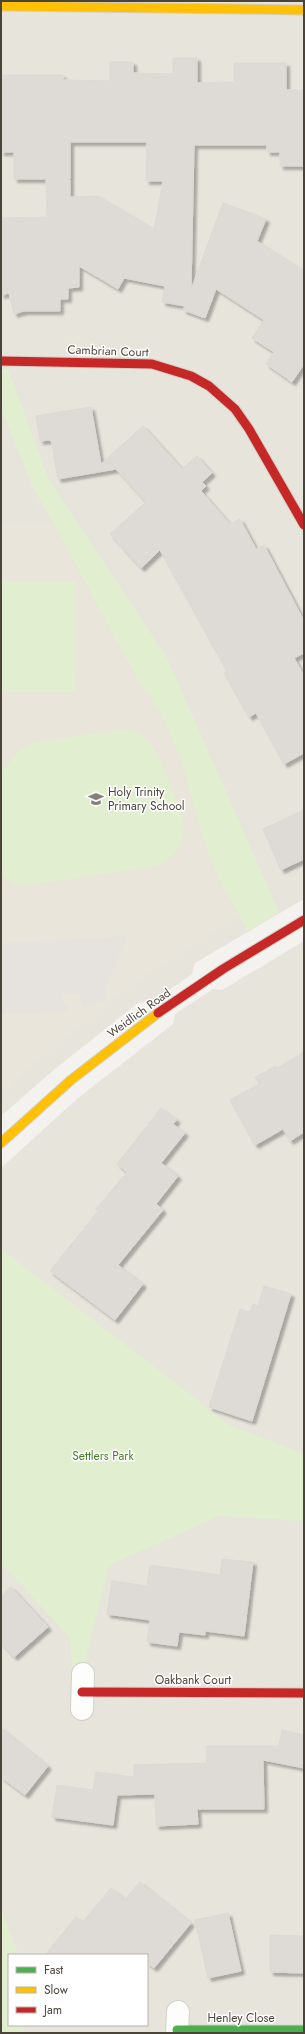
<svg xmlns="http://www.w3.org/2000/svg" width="305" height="2034" font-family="Jost,sans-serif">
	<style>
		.residential { fill: #e7e4dc; fill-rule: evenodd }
		.education { fill: #eae5da }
		.green { fill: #e1eecf }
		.parking { fill: #e6e3df }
		.building { fill: #dedbd6; stroke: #dcd9d4; fill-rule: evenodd; filter: url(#shadow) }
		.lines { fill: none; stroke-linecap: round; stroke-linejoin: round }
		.street-casing { stroke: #d2d0cb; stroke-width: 24 }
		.fast-casing { stroke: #d3cfc5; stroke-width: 11 }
		.slow-casing { stroke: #d3cfc5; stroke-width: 11 }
		.jam-casing { stroke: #d3cfc5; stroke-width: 11 }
		.street { stroke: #fdfdfc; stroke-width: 22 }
		.fast { stroke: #4caf50; stroke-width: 9 }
		.slow { stroke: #ffc107; stroke-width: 9 }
		.jam { stroke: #c62828; stroke-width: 9 }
		.labels { text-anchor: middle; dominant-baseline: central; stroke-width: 3; stroke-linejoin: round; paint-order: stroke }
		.street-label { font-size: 12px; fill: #4b4439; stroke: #fff }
		.poi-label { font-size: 12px; fill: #4b4439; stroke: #fff; text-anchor: start }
		.park-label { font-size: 12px; fill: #4a7f2a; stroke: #fff }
	</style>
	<defs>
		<filter id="shadow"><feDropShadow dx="3.5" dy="3.5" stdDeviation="1" flood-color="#0004"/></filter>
	</defs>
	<rect width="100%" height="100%" fill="#f4f2ee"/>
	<g class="residential">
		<path d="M1,1H304V899L195,963L192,974L152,1002L138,1003L55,1069L1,1116Z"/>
		<path d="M304,941V2033H1V1168L78,1098L173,1024L175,1014L213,989L222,990ZM9,1955H147V2025H9Z"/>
	</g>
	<path class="education" d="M1,523L54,524L137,679L159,710L180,756L219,879L239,915L155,969L113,1000L39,1059L1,1093Z"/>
	<g class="green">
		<path d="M1,369H8L49,480L167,658L279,912L248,931L219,879L204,841L180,756L159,710L137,679L54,524L33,488L1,408Z"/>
		<path d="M1,581H76L75,692H1Z"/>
		<path d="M117,730C129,730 137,731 146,738C156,745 178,803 182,817C184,826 184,835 181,844C177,855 165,861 156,866L30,885C17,885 11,883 1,875V772L21,749L35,742Z"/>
		<path d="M1,1249L231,1426L304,1454V1521L219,1516L109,1565L83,1670H72L70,1638L8,1570L1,1565Z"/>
		<path d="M1,1909L19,1955H9V2025H24V2033H1Z"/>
	</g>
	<path class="parking" d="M128,936L106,986L105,1001L84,1008L79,994H60L70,1012L3,1014L1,1012V943Z"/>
	<g class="building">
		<path d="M173,58H197V83L234,82V63H286V90H304V166H280V152H267V145H194L191,290L223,203L266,219L257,241L304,271V364L292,382L266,364L274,352L252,338L264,320L216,289L205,318L183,310L185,306L162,302L165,286L124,278L118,289L79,266V287L68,288V299H60V311H24L14,314L9,293L1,295V218L47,217L46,179H14V152H1V75H63V80L110,81V62H133V73L173,74ZM70,142H147L146,181H163L154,229L98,196L70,197V180L68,179H70Z"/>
		<path d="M91,407L101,464L143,426L182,469L197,456L212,473L202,482L206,486L201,491L230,524L240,519L256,549L264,545L304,621V653L294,658L304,675V753L284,764L256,713L249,717L224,673L227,671L160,550L141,568L110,534L146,502L116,469L58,479L51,440L40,441L36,416Z"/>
		<path d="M304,810V859L281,870L263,829Z"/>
		<path d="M304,1052V1132L290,1141L283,1129L255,1145L230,1100L259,1084L255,1077L276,1066L277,1068Z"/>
		<path d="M161,1108L177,1120L173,1124L185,1133L161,1163L178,1176L156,1204L163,1210L118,1265L143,1284L115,1320L50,1271L98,1211L96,1209L127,1172L117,1164Z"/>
		<path d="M264,1286L291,1294L252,1421L209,1407L240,1309L250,1312L253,1304L258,1306Z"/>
		<path d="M222,1559L253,1562L244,1636L205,1631V1635L179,1632L177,1646L147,1642L150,1620L107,1614L112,1581L147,1586L150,1565L220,1575Z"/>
		<path d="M11,1587L48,1627L14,1657L1,1643V1596Z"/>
		<path d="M1,1728L48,1766L25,1795L1,1777Z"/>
		<path d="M282,1730L304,1735V1768L263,1760L264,1809H197L198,1824L156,1826L155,1794L117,1795L113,1825L52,1817L57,1785L93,1790L96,1772L134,1777V1765L207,1763L206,1746H279Z"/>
		<path d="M140,1882L191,1923L154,1968L147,1963V1955H45L76,1917L83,1922L111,1888L125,1899Z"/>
		<path d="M228,1913L241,1971L208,1978L195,1920Z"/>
		<path d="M270,1935L304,1936V1973L270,1972Z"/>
	</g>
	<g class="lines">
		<g class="street-casing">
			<g id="street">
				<path d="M82,1709L83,1674"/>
				<path d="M177,2033L178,2012"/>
			</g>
		</g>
		<g class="fast-casing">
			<path id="fast" d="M177,2030H304"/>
		</g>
		<g class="slow-casing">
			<g id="slow">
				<path d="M1,6L304,10"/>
				<path d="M1,1143L71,1080L158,1013"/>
			</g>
		</g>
		<g class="jam-casing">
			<g id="jam">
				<path d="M1,361L152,364L191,376L209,386L235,409L249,429L304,525"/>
				<path d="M158,1013L223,969L304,920"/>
				<path d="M82,1692L304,1693"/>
			</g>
		</g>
		<use href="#street" class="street"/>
		<use href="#fast" class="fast"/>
		<use href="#slow" class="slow"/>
		<use href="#jam" class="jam"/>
	</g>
	<defs>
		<g id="school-bare" transform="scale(1.2)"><path d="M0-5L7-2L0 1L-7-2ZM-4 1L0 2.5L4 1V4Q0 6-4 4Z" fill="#868178" stroke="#fff" stroke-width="2.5" paint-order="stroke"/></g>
	</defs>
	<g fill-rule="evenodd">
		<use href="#school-bare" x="96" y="799"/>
	</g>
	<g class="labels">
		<g class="street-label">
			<text transform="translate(108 351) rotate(2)">Cambrian Court</text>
			<text transform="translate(139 1013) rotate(-36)">Weidlich Road</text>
			<text x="193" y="1680">Oakbank Court</text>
			<text x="241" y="2018">Henley Close</text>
		</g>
		<g class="poi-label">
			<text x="108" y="792">Holy Trinity<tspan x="108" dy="14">Primary School</tspan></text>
		</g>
		<g class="park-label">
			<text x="103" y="1456">Settlers Park</text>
		</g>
	</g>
	<rect width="305" height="2034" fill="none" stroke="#4b4439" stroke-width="4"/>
	<rect x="8" y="1954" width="140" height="72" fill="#ffffff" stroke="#b7b4b0"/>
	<rect x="16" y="1967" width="20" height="6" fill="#4caf50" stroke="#b7b4b0"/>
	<text x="44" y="1974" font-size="12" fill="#4b4439">Fast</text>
	<rect x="16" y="1987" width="20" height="6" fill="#ffc107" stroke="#b7b4b0"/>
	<text x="44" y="1994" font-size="12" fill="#4b4439">Slow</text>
	<rect x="16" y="2007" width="20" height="6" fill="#c62828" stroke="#b7b4b0"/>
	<text x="44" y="2014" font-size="12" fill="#4b4439">Jam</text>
</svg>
